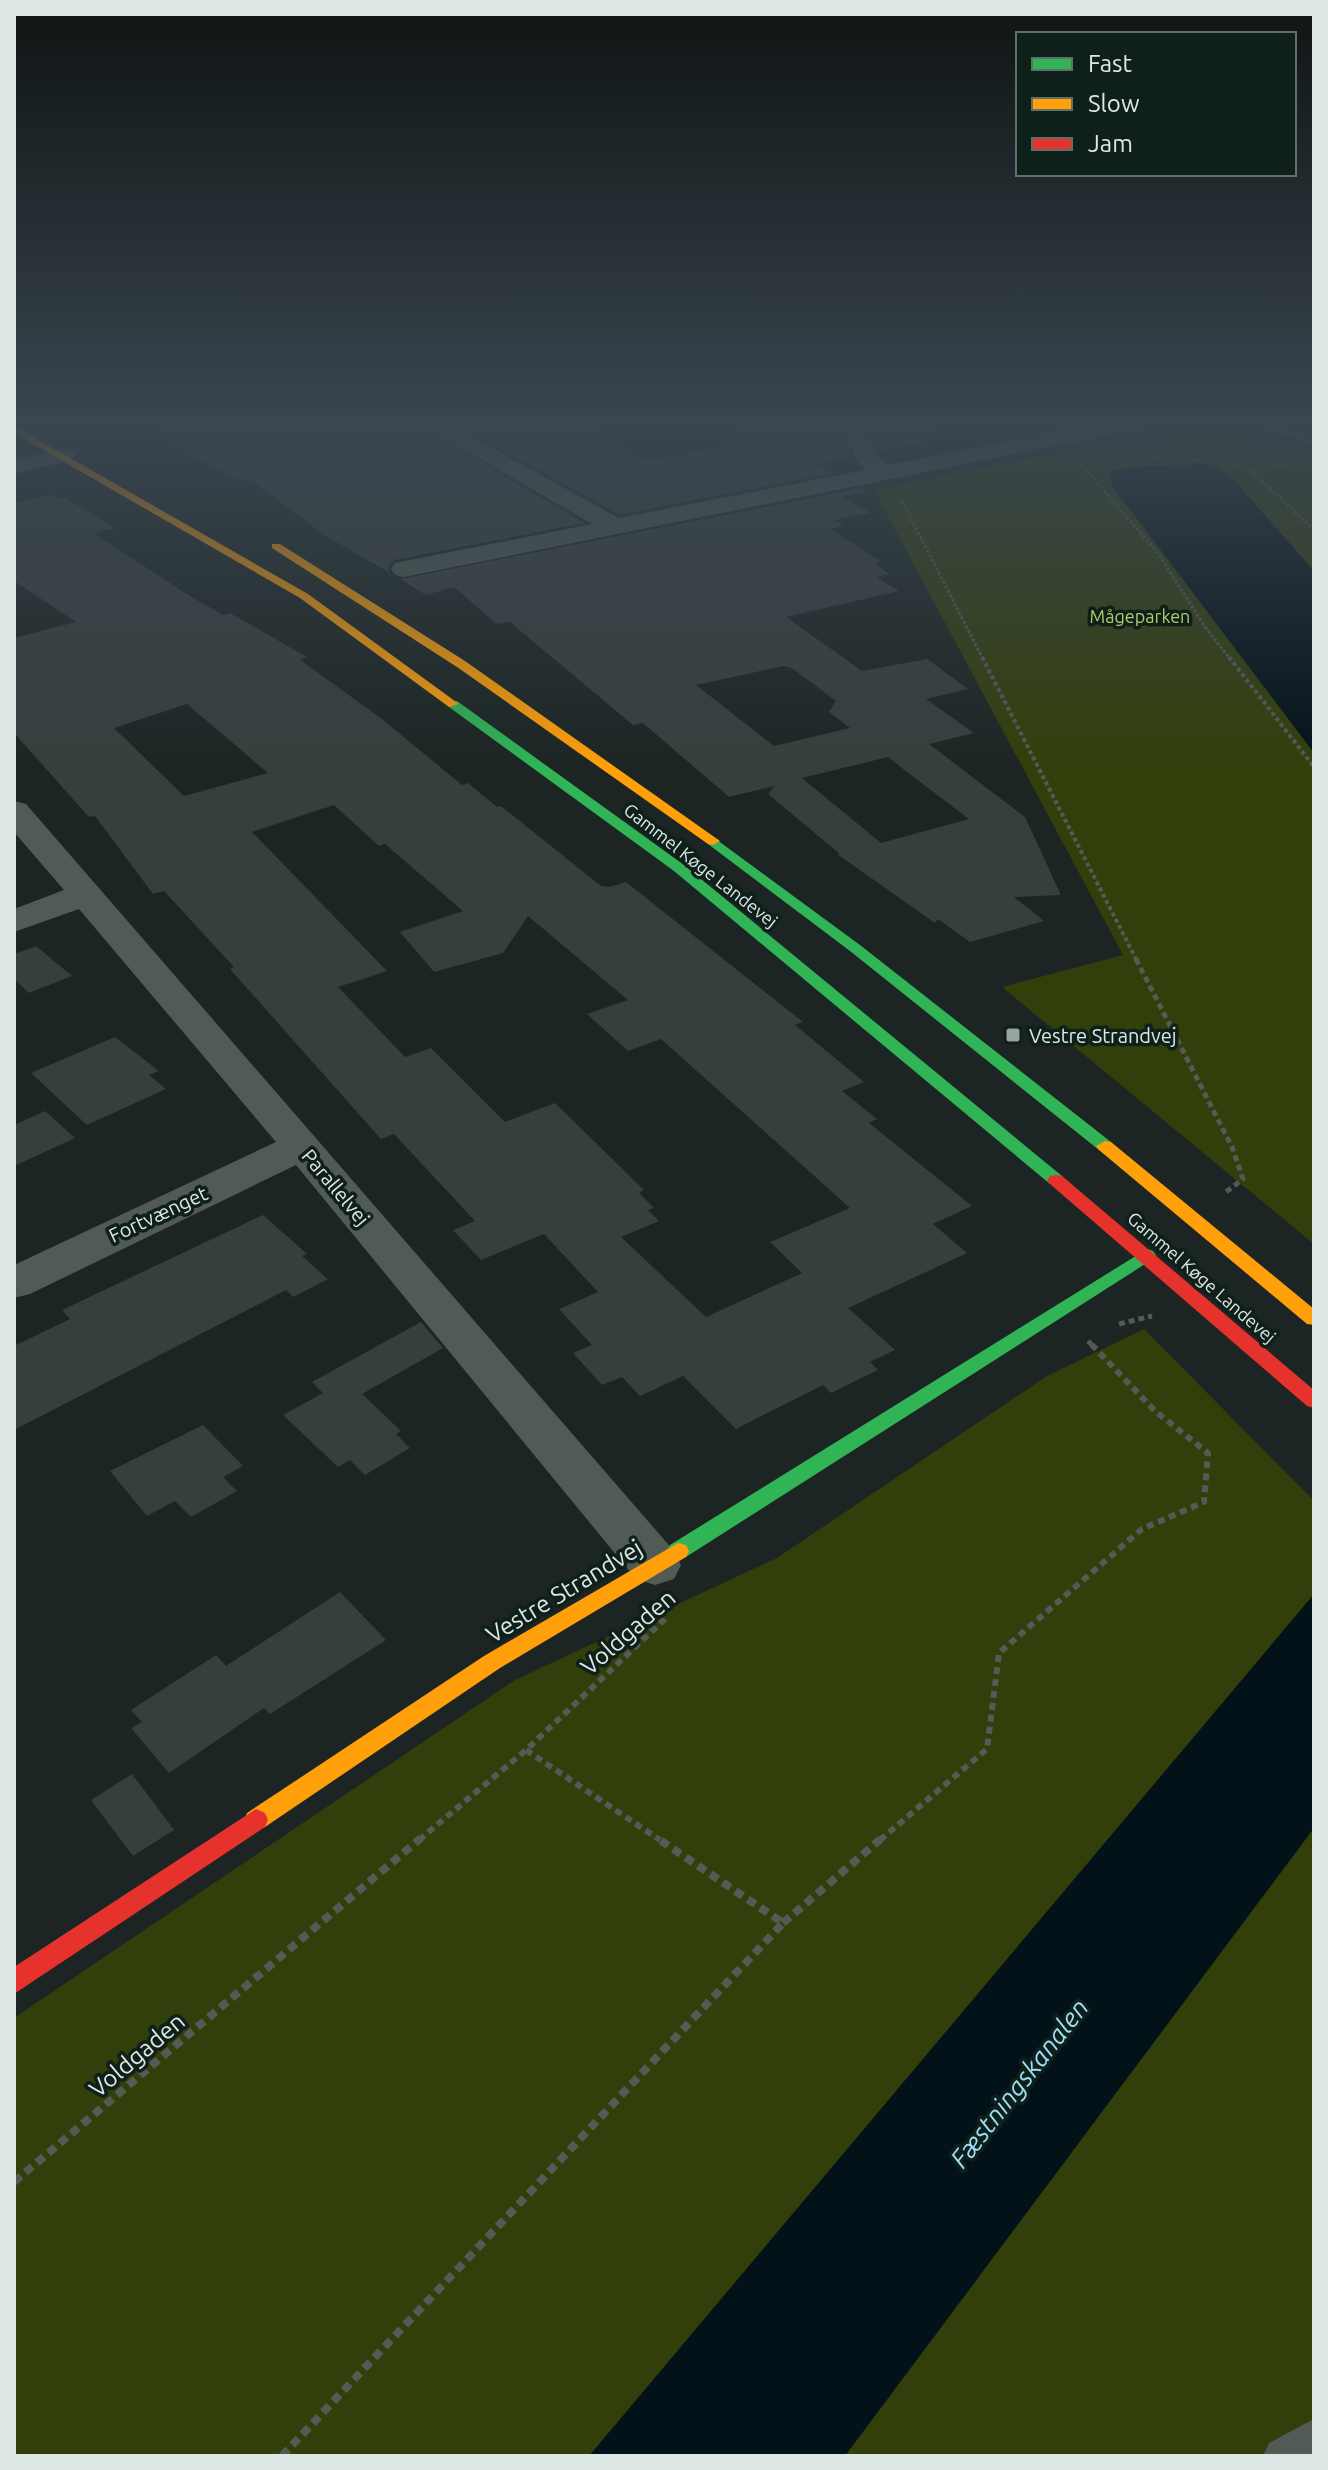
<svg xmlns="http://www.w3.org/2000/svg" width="1328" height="2470" font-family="Ubuntu,sans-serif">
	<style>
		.green { fill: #333f0a }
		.water { fill: #031119 }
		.building { fill: #373f3e; fill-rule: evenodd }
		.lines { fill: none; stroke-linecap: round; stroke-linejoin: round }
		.path-far4 { stroke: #545b57; stroke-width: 3; stroke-dasharray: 3 2; stroke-linecap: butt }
		.path-far3 { stroke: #545b57; stroke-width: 4; stroke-dasharray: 4 3; stroke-linecap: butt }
		.path-far2 { stroke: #545b57; stroke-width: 5; stroke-dasharray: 6 4; stroke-linecap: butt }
		.path-far1 { stroke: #545b57; stroke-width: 6; stroke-dasharray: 7 5; stroke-linecap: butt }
		.path { stroke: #545b57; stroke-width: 8; stroke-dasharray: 9 6; stroke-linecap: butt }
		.lane { fill: #515a54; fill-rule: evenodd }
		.street { fill: #515a54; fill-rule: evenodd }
		.fast { fill: #30b455; fill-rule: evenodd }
		.slow { fill: #ff9f0a; fill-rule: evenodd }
		.jam { fill: #e5322d; fill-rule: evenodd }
		.poi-dot { fill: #99a4a0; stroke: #0f1f1a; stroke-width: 3 }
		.labels { text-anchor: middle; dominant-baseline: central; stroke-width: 7; stroke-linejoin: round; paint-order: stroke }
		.far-park-label { font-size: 18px; fill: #b2ca6c; stroke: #0f1f1a }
		.far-street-label { font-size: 18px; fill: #dde8e4; stroke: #0f1f1a }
		.poi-label { font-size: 20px; fill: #dde8e4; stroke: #0f1f1a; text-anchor: start }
		.street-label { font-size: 20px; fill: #dde8e4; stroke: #0f1f1a }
		.near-street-label { font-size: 24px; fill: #dde8e4; stroke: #0f1f1a }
		.near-water-label { font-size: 26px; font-style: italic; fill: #9edef8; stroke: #0f1f1a }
	</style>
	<rect width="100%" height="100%" fill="#1c2523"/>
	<g class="green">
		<path d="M1210,422L1314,449V1244L1002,987L1123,955L874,490Z"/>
		<path d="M1144,1329L1314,1501V2456H14V2018L515,1680L777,1558L1047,1376Z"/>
	</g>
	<g class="water">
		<path d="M1207,464L1222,470L1234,480L1314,571V753L1113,487L1109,472L1133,467Z"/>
		<path d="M1314,1594V1828L845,2456H589Z"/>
	</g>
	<g class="building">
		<path d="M151,422H414L584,523L394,560L388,567L390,573L324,535L250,479L241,481L198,459H194Z"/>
		<path d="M452,422H586L646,461L740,444L735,422H836L852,457L814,464L833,473L620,515Z"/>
		<path d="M865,422H934L935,440L879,451Z"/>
		<path d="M862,488L868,491L842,497L871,513L834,520L844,526L830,529L882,562L875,564L890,574L876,577L899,591L786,617L862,671L927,659L968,689L926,699L974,733L929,744L1025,817L1061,895L1014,897L1044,921L970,942L938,919L935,923L837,854H840L768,794L774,786L729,797L643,723L633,725L510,622L497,624L454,587L426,595L400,579ZM784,666L792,668L836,701L829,712L850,728L774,746L696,685ZM888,757L907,772L969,819L881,843L802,778Z"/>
		<path d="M50,495L56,498L64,497L115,528L93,533L193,598L224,615L230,613L307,657L300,660L382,719L462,785L468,783L497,807L501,806L601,886L610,887L626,882L803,1022L795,1025L864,1082L842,1091L877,1119L869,1123L972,1206L933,1224L967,1253L848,1308L895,1350L870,1362L878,1370L831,1393L823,1385L736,1429L683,1376L640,1396L622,1377L602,1385L573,1353L592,1345L559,1309L598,1292L544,1234L481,1260L453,1230L475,1221L394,1134L381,1139L230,969L234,967L164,891L153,894L95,816L89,817L14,733V638L76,622L14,581V503ZM187,704L268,773L184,796L114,728ZM334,805L379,846L385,844L463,911L400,932L434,972L503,953L528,916L628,1000L587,1014L628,1051L661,1039L850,1208L770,1242L802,1273L706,1317L621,1237L659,1221L648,1210L654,1208L639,1193L644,1190L555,1103L505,1122L431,1048L405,1057L338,987L387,971L252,832Z"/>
		<path d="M36,946L72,976L29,993L14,979V954Z"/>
		<path d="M115,1037L159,1071L149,1075L166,1089L87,1125L31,1073Z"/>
		<path d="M45,1111L75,1138L14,1166V1125Z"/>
		<path d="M263,1215L307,1254L302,1256L328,1279L293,1297L286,1290L14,1430V1346L70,1319L62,1310Z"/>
		<path d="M421,1322L443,1348L362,1394L401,1431L396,1434L410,1448L365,1475L350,1460L338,1467L283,1415L323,1393L312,1382Z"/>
		<path d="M203,1425L243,1466L223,1477L237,1491L191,1517L175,1501L147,1516L110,1471Z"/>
		<path d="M340,1592L386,1640L270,1714L264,1708L169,1773L131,1728L142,1722L131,1710L216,1655L226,1666Z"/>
		<path d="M132,1774L174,1830L133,1856L91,1800Z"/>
	</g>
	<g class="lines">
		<g class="path-far4">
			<path d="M1132,458L1219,460L1251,471L1314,530"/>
			<path d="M1081,464L1158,553L1205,627L1230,659"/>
			<path d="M1252,470L1293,464"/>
			<path d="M902,501L983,659"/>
		</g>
		<g class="path-far3">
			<path d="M982,657L1137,961"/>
			<path d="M1229,657L1314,767"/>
		</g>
		<g class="path-far2">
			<path d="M1136,959L1232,1147L1243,1179L1226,1192"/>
			<path d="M1119,1324L1152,1316"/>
			<path d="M1088,1341L1094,1347"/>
		</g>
		<g class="path-far1">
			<path d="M526,1750L660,1840"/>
			<path d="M419,1840L526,1750L666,1618"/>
			<path d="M880,1840L987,1749L999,1653L1142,1529L1204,1502L1208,1453L1155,1411L1092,1345"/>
		</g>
		<g class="path">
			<path d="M783,1923L882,1838"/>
			<path d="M14,2182L421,1838"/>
			<path d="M282,2456L783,1923L657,1838"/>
		</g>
		<g class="lane">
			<path d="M1248,422H1265L1314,438V445Z"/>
			<path d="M1314,2419V2456H1263L1269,2443Z"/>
		</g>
		<g class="street">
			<path d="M417,422H445L619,518L865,470L857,461L839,422H861L879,457L888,465L1103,422H1150L1139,429L404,577L395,575L391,569L395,563L592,524Z"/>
			<path d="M64,448L72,450L76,455L72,460L14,474V460Z"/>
			<path d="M14,801L26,804L674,1551L681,1565L674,1579L655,1585L636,1579L296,1165L30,1294L14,1298V1265L276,1142L79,909L14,932V909L64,890L14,832Z"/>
		</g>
		<g class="fast">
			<path d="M449,701H457L684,865L1062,1176L1065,1180L1062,1184H1050L674,871L449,707Z"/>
			<path d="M713,837L860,945L1111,1142L1114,1146L1111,1150H1099L850,951L708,844L706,841Z"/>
			<path d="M1147,1249L1153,1251L1156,1255L1153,1259L686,1557L678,1559L670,1557L667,1551L670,1545Z"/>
		</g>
		<g class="slow">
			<path d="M14,426L308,594L459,704L449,707L300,598L14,433Z"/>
			<path d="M272,544H280L465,661L720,841L713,845L708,844L457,667L272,548Z"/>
			<path d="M1105,1141L1111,1142L1314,1309V1325L1307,1324L1099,1150L1096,1146Z"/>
			<path d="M678,1543L686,1545L689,1551L686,1557L500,1668L265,1827L256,1831L247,1827L244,1820L247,1813L484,1656Z"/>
		</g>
		<g class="jam">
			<path d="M1056,1175L1062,1176L1314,1390V1408L1307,1406L1050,1184L1047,1180L1050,1176Z"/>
			<path d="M256,1809L265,1813L268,1820L265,1827L14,1994V1967Z"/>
		</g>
	</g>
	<linearGradient id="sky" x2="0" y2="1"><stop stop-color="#0f1413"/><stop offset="0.55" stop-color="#3a4650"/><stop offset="1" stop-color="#3a4650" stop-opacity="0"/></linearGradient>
	<rect width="1328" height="768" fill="url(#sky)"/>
	<rect class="poi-dot" x="1005" y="1027" width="16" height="16" rx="4"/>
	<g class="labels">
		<g class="far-park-label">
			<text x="1140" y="616">Mågeparken</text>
		</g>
		<g class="far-street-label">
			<text transform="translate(701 865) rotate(38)">Gammel Køge Landevej</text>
			<text transform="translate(1202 1277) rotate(41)">Gammel Køge Landevej</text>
		</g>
		<g class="poi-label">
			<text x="1029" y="1035">Vestre Strandvej</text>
		</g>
		<g class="street-label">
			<text transform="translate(336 1187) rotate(50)">Parallelvej</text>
			<text transform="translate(158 1214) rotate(-25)">Fortvænget</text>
		</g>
		<g class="near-street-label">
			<text transform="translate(564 1591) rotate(-31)">Vestre Strandvej</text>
			<text transform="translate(628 1632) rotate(-41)">Voldgaden</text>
			<text transform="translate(137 2055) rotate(-40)">Voldgaden</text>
		</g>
		<g class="near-water-label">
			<text transform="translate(1019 2083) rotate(-52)">Fæstningskanalen</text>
		</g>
	</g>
	<rect width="1328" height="2470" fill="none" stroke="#dde8e4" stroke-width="32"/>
	<rect x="1016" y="32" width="280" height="144" fill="#0f1f1a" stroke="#616f6b" stroke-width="2"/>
	<rect x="1032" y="58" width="40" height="12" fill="#30b455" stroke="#616f6b" stroke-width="2"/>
	<text x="1088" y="72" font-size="24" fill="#dde8e4">Fast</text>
	<rect x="1032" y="98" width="40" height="12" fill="#ff9f0a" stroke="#616f6b" stroke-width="2"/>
	<text x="1088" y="112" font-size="24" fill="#dde8e4">Slow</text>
	<rect x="1032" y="138" width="40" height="12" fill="#e5322d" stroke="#616f6b" stroke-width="2"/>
	<text x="1088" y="152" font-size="24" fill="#dde8e4">Jam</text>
</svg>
